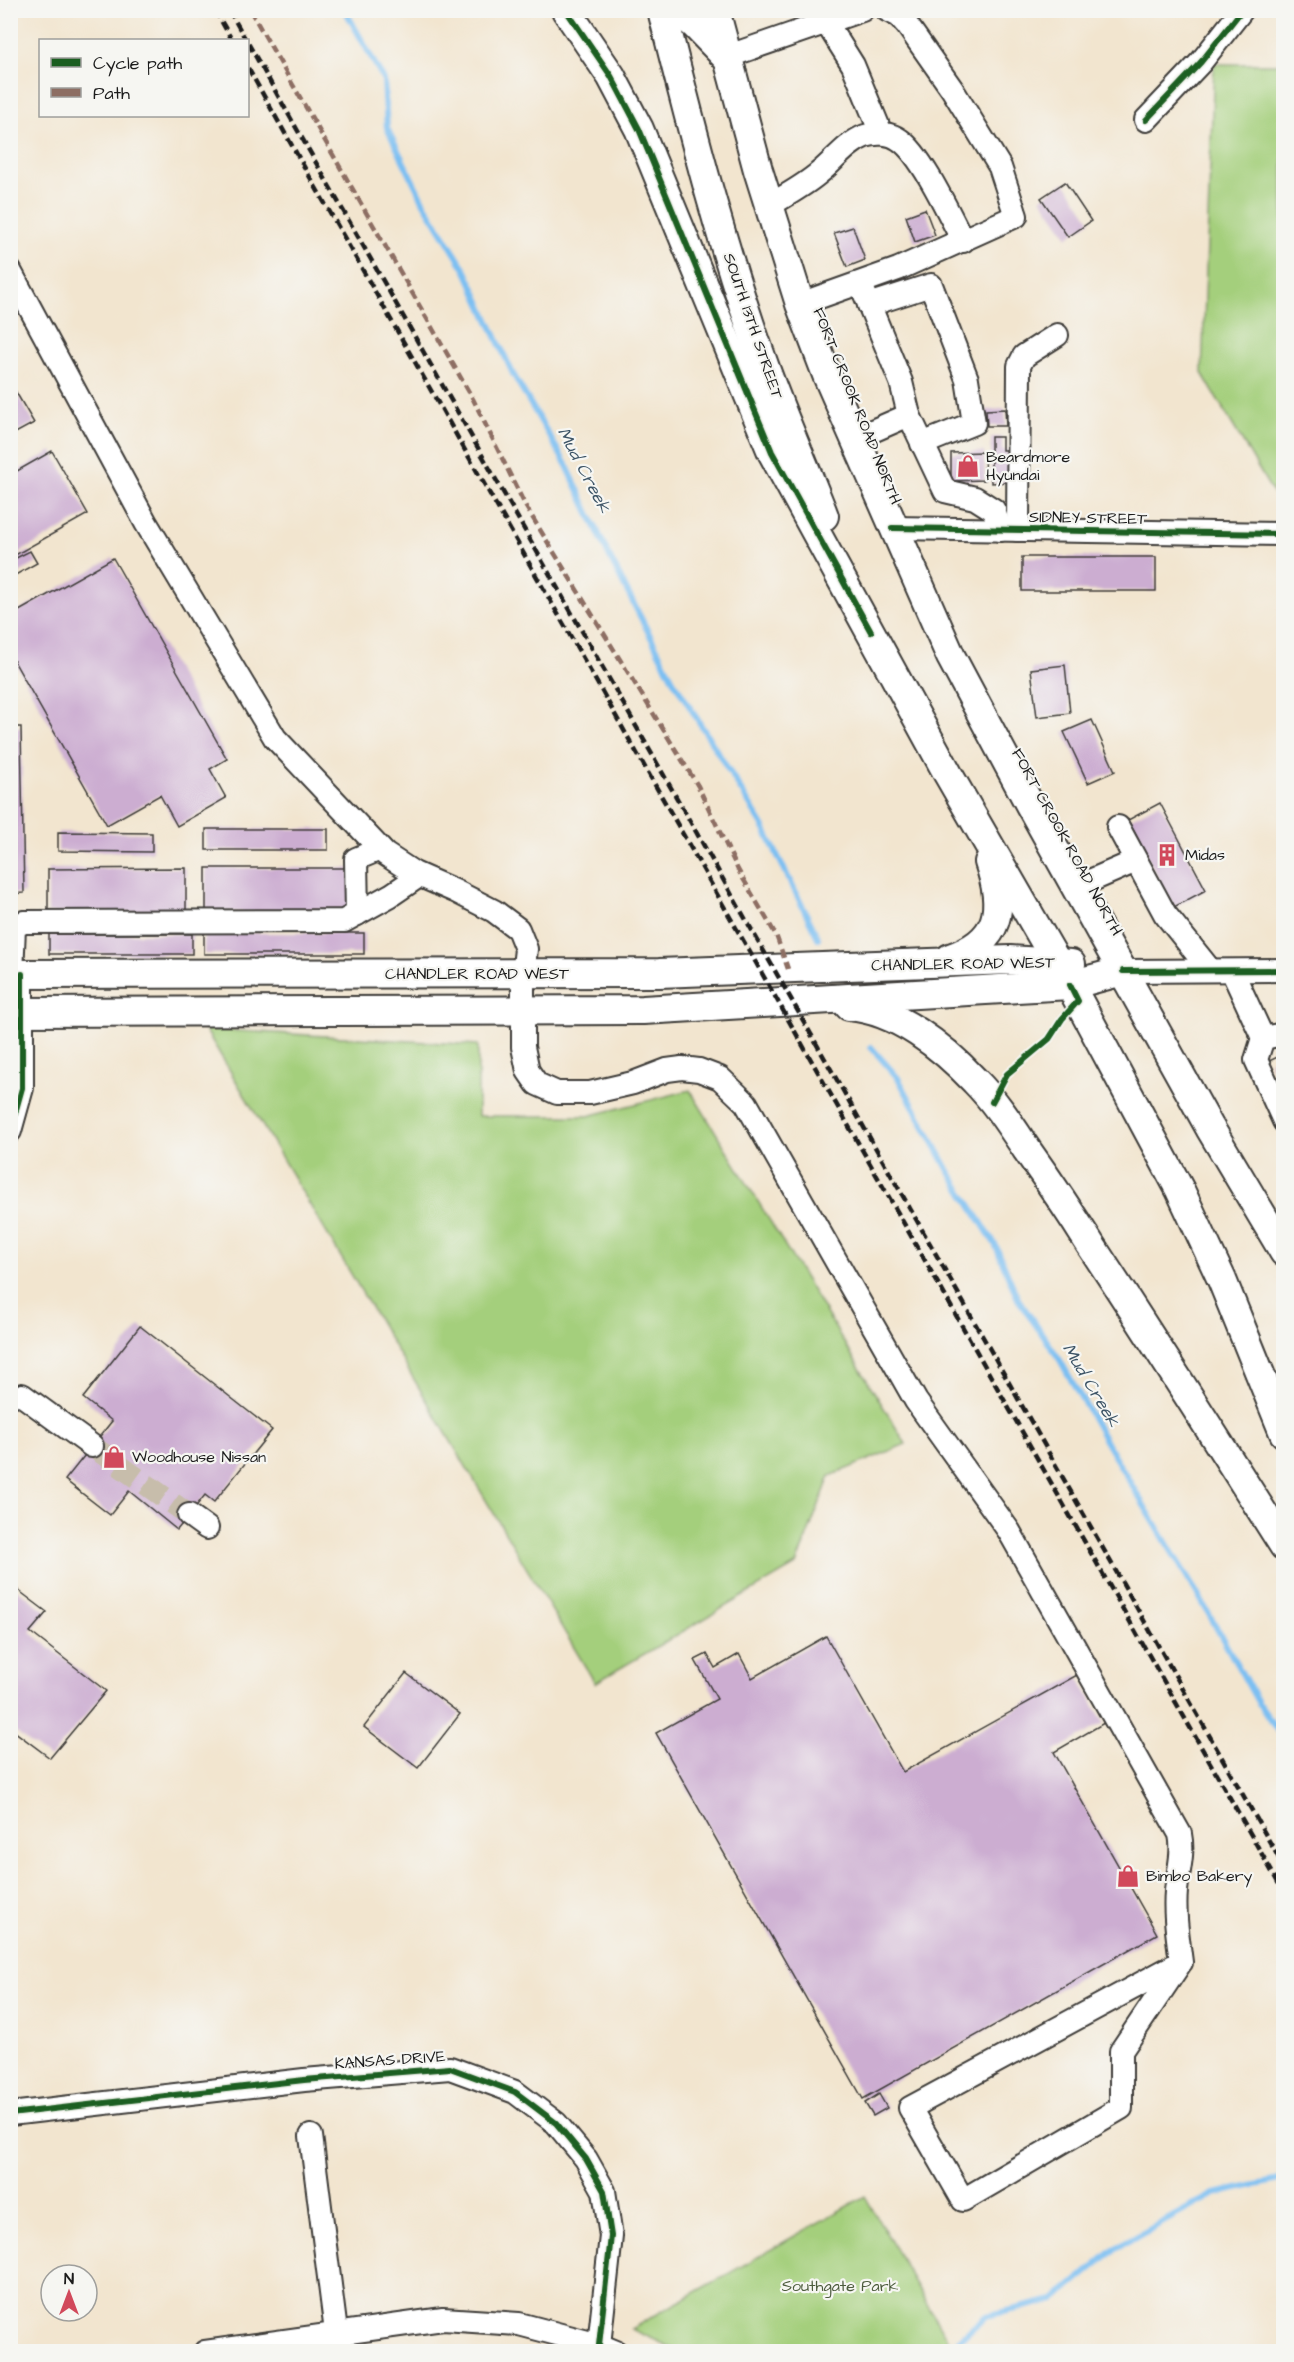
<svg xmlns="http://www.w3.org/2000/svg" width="1294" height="2362" font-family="'Architects Daughter',sans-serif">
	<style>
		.green { fill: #a4cf7b; stroke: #60764c; stroke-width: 1.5 }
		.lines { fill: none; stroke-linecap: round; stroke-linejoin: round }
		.stream { stroke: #7cbff2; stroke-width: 6 }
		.building { fill: #ccadd1 }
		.minor-tunnel { stroke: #c7bdab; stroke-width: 22; stroke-dasharray: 22 11; stroke-linecap: butt }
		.minor-casing { stroke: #3c3a37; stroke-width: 26 }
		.major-casing { stroke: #3c3a37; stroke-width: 32 }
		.minor { stroke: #fff; stroke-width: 22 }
		.major { stroke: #fff; stroke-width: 28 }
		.rail { stroke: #1c1c1c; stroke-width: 4.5; stroke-dasharray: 9 4.5; stroke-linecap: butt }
		.quiet { stroke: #8d6e63; stroke-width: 4.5; stroke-dasharray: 9 4.5; stroke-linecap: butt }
		.cycleway-casing { stroke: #f6f6f2; stroke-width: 10 }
		.cycleway { stroke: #1b5e20; stroke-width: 6 }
		.labels { text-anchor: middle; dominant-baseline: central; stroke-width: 4.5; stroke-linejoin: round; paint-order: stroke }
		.street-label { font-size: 16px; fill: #1c1c1c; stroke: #f6f6f2 }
		.poi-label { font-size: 16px; fill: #1c1c1c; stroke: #f6f6f2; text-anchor: start }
		.park-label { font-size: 16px; fill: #4c5b3d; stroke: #f6f6f2 }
		.water-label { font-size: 18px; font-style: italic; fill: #3e5567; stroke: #f6f6f2 }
	</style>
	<rect width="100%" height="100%" fill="#f6f6f2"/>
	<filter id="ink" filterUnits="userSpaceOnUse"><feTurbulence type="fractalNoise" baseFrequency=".0167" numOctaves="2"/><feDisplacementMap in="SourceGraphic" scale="12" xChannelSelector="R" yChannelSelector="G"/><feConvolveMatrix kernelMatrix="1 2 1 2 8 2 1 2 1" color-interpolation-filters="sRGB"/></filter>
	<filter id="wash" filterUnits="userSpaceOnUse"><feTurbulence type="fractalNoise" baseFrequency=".008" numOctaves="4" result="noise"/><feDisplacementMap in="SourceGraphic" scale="24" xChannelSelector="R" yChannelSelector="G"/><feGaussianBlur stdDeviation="1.35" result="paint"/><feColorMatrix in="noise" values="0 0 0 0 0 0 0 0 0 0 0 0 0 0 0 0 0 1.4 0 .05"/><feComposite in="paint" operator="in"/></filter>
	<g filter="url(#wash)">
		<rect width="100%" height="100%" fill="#f2e5cf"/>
		<g class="green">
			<path d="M1214,64H1283V505H1280L1202,373Z"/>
			<path d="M205,1029L478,1045V1116H588L690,1090L906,1444L830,1476L796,1565L595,1683Z"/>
			<path d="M865,2196L954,2351H679L631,2329Z"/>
		</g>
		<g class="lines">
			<g class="stream">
				<path d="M345,10L384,80L387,128L424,203L466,271L513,374L567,466L611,560L672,678L763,826L818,938"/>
				<path d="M871,1047L898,1078L949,1171L995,1244L1018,1299L1060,1360L1107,1444L1201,1600L1259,1704L1284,1740"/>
				<path d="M958,2341L986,2316L1054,2300L1116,2248L1214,2194L1284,2179"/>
			</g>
		</g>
		<g id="blocks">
			<g class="building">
				<path d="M1065,182L1091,221L1068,237L1041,198Z"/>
				<path d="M925,209L935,235L915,242L906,216Z"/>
				<path d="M853,227L865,260L847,267L834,233Z"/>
				<path d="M10,382L34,423L10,436Z"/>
				<path d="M1005,409L1006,426H987L986,410Z"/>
				<path d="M991,437H1002V450H1009V482L991,483Z"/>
				<path d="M52,451L88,514L10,558V475Z"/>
				<path d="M984,452L985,480L951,481V453Z"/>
				<path d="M30,551L37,563L10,578V561Z"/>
				<rect x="1022" y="557" width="134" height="34"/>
				<path d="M113,558L227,759L210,769L226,798L177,826L160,795L107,825L10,654V616Z"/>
				<path d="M1065,665L1070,713L1037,717L1031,669Z"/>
				<path d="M1092,720L1115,771L1088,783L1064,732Z"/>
				<path d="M10,727H21L24,893L10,894Z"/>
				<path d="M1160,803L1206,890L1174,907L1128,820Z"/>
				<rect x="206" y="829" width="122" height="21"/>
				<path d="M58,832L152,833V852L58,851Z"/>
				<path d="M186,868V912L48,913V869Z"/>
				<rect x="206" y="868" width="144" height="44"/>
				<rect x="204" y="933" width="160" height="21"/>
				<rect x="49" y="934" width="143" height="20"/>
				<path d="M1284,1054V1094L1269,1061Z"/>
				<path d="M140,1326L272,1430L214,1502L205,1495L177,1530L129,1491L110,1515L65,1480L112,1421L83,1398Z"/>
				<path d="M10,1584L47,1612L30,1632L106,1691L50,1758L10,1728Z"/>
				<path d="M826,1636L903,1772L1077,1675L1104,1723L1054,1752L1157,1934L863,2099L656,1733L717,1699L695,1660L707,1654L715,1668L739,1654L752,1678Z"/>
				<path d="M406,1673L460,1714L418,1768L364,1727Z"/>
				<path d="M879,2094L887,2108L873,2116L865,2103Z"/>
			</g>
		</g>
	</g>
	<g filter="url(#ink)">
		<use href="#blocks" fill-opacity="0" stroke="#3c3a37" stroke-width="1.5"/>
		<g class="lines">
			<path class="minor-tunnel" d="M92,1446L189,1515"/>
			<g class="minor-casing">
				<g id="minor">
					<path d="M826,22L853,65L881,133"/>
					<path d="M726,57L862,10"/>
					<path d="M1146,120L1201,62L1242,10"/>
					<path d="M769,206C786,195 804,186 819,173C834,161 847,143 865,136C877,132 891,133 900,140C922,155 950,216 963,241"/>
					<path d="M10,271L146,523L275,738L385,854L414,873L455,891L494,911L518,929L526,949L523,975V1047L528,1071L537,1084L557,1093H590L633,1083L667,1070L682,1068L699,1070L720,1078L746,1103L916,1401L1009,1531L1180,1834C1184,1854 1178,1871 1176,1891C1174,1915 1178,1938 1181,1962L910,2108L963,2200L1121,2108V2051L1181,1962"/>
					<path d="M864,292L901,382L909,415"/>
					<path d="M800,304L898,269L1016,216L1000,167L952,89L907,25L899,16L887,10"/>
					<path d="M869,305L931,285L967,379L974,423L922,444"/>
					<path d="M854,439L909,415L945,491L975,498L994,510L1000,530"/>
					<path d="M892,528L1284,534"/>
					<path d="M1018,530L1019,366L1024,356L1057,335"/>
					<path d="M1118,827L1165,914L1210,970"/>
					<path d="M1076,887L1136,861"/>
					<path d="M357,914L356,859L380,849"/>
					<path d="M1123,971L1284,970"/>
					<path d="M1232,971L1263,1038L1284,1034"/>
					<path d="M12,974L14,927L24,922L344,921L391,895L419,876"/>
					<path d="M1263,1038L1256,1060L1284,1121"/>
					<path d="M10,1131L22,1088V974"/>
					<path d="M22,1395L92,1446"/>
					<path d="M189,1515L207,1528"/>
					<path d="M10,2114L304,2080L450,2068L515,2092L556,2123L586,2159L604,2191L611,2236L599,2345"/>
					<path d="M311,2136L336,2332"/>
					<path d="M205,2352L443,2319L519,2324L599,2345L616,2352"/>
				</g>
			</g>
			<g class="major-casing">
				<g id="major">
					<path d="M566,10L611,76L639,129L772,452L948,774L1070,985L1180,1190L1222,1280L1284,1433"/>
					<path d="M662,10C692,131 723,252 765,368C783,418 805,467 824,516"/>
					<path d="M677,10L695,25L725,56"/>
					<path d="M715,10L758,170L800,304L827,375L951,657L1030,805L1210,1128L1284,1252"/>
					<path d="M950,958C1001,941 1005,909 989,862"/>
					<path d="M10,974L659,973L1010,960L1071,964"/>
					<path d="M849,1006C897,1010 943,1047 975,1081C995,1101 1011,1126 1027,1150C1049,1181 1070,1212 1090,1244C1156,1344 1220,1445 1284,1546"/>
					<path d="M10,1012L643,1010L1070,985L1123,971"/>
				</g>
			</g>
			<use href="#minor" class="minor"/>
			<use href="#major" class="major"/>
			<g class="rail">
				<path d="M215,10L232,40"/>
				<path d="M229,10L246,40"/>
				<path d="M248,43L1284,1867"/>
				<path d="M248,68L1284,1893"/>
			</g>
			<path class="quiet" d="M250,10L473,399L526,507L698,786L738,870L776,935L788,969"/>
			<g class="cycleway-casing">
				<g id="cycleway">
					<path d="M566,10L611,76L639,129L772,452L871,632"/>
					<path d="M1146,120L1201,62L1242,10"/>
					<path d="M892,528L1284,534"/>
					<path d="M1123,971L1284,970"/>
					<path d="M992,1102L1007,1074L1049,1039L1062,1019L1078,1001L1070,985"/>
					<path d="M10,1131L22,1088V974"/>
					<path d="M10,2114L304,2080L450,2068L515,2092L556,2123L586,2159L604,2191L611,2236L599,2345"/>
				</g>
			</g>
			<use href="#cycleway" class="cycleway"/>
		</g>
	</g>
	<defs>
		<g id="shop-bare" transform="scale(1.8)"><path d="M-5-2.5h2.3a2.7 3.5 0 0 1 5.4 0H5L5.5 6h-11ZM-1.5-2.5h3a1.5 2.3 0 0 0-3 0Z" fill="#d1495b" stroke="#f6f6f2" stroke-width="2.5" paint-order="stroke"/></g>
		<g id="building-bare" transform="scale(1.8)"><path d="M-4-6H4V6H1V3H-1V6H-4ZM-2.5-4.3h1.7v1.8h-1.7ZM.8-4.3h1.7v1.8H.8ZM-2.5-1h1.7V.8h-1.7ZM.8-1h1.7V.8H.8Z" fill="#d1495b" stroke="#f6f6f2" stroke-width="2.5" paint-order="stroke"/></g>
	</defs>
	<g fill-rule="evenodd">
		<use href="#shop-bare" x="968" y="466"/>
		<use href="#building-bare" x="1167" y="855"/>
		<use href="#shop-bare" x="114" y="1457"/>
		<use href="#shop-bare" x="1128" y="1876"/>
	</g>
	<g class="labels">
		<g class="street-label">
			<text transform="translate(753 326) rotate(71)">SOUTH 13TH STREET</text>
			<text transform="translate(857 406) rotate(68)">FORT CROOK ROAD NORTH</text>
			<text transform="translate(1088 518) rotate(1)">SIDNEY STREET</text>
			<text transform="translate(1067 842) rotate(61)">FORT CROOK ROAD NORTH</text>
			<text transform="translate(963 964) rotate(-1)">CHANDLER ROAD WEST</text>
			<text x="477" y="974">CHANDLER ROAD WEST</text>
			<text transform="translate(390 2060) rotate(-4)">KANSAS DRIVE</text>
		</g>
		<g class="poi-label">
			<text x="986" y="457">Beardmore<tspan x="986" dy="18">Hyundai</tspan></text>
			<text x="1185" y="855">Midas</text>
			<text x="132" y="1457">Woodhouse Nissan</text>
			<text x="1146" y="1876">Bimbo Bakery</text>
		</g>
		<g class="park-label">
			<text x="840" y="2286">Southgate Park</text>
		</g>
		<g class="water-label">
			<text transform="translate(584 470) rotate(62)">Mud Creek</text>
			<text transform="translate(1091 1385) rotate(59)">Mud Creek</text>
		</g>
	</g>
	<rect width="1294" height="2362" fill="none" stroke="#f6f6f2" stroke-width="36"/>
	<rect x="39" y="39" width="210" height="78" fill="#f6f6f2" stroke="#9f9f9c" stroke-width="1.5"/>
	<rect x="51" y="58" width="30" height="9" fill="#1b5e20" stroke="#9f9f9c" stroke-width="1.5"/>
	<text x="93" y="69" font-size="18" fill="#1c1c1c">Cycle path</text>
	<rect x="51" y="88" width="30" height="9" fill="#8d6e63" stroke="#9f9f9c" stroke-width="1.5"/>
	<text x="93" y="99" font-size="18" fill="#1c1c1c">Path</text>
	<g transform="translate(69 2293)"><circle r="28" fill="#f6f6f2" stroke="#9f9f9c" stroke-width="1.5"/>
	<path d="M0-4.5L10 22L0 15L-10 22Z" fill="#d1495b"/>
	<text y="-9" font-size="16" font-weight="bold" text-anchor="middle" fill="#1c1c1c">N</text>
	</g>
</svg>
